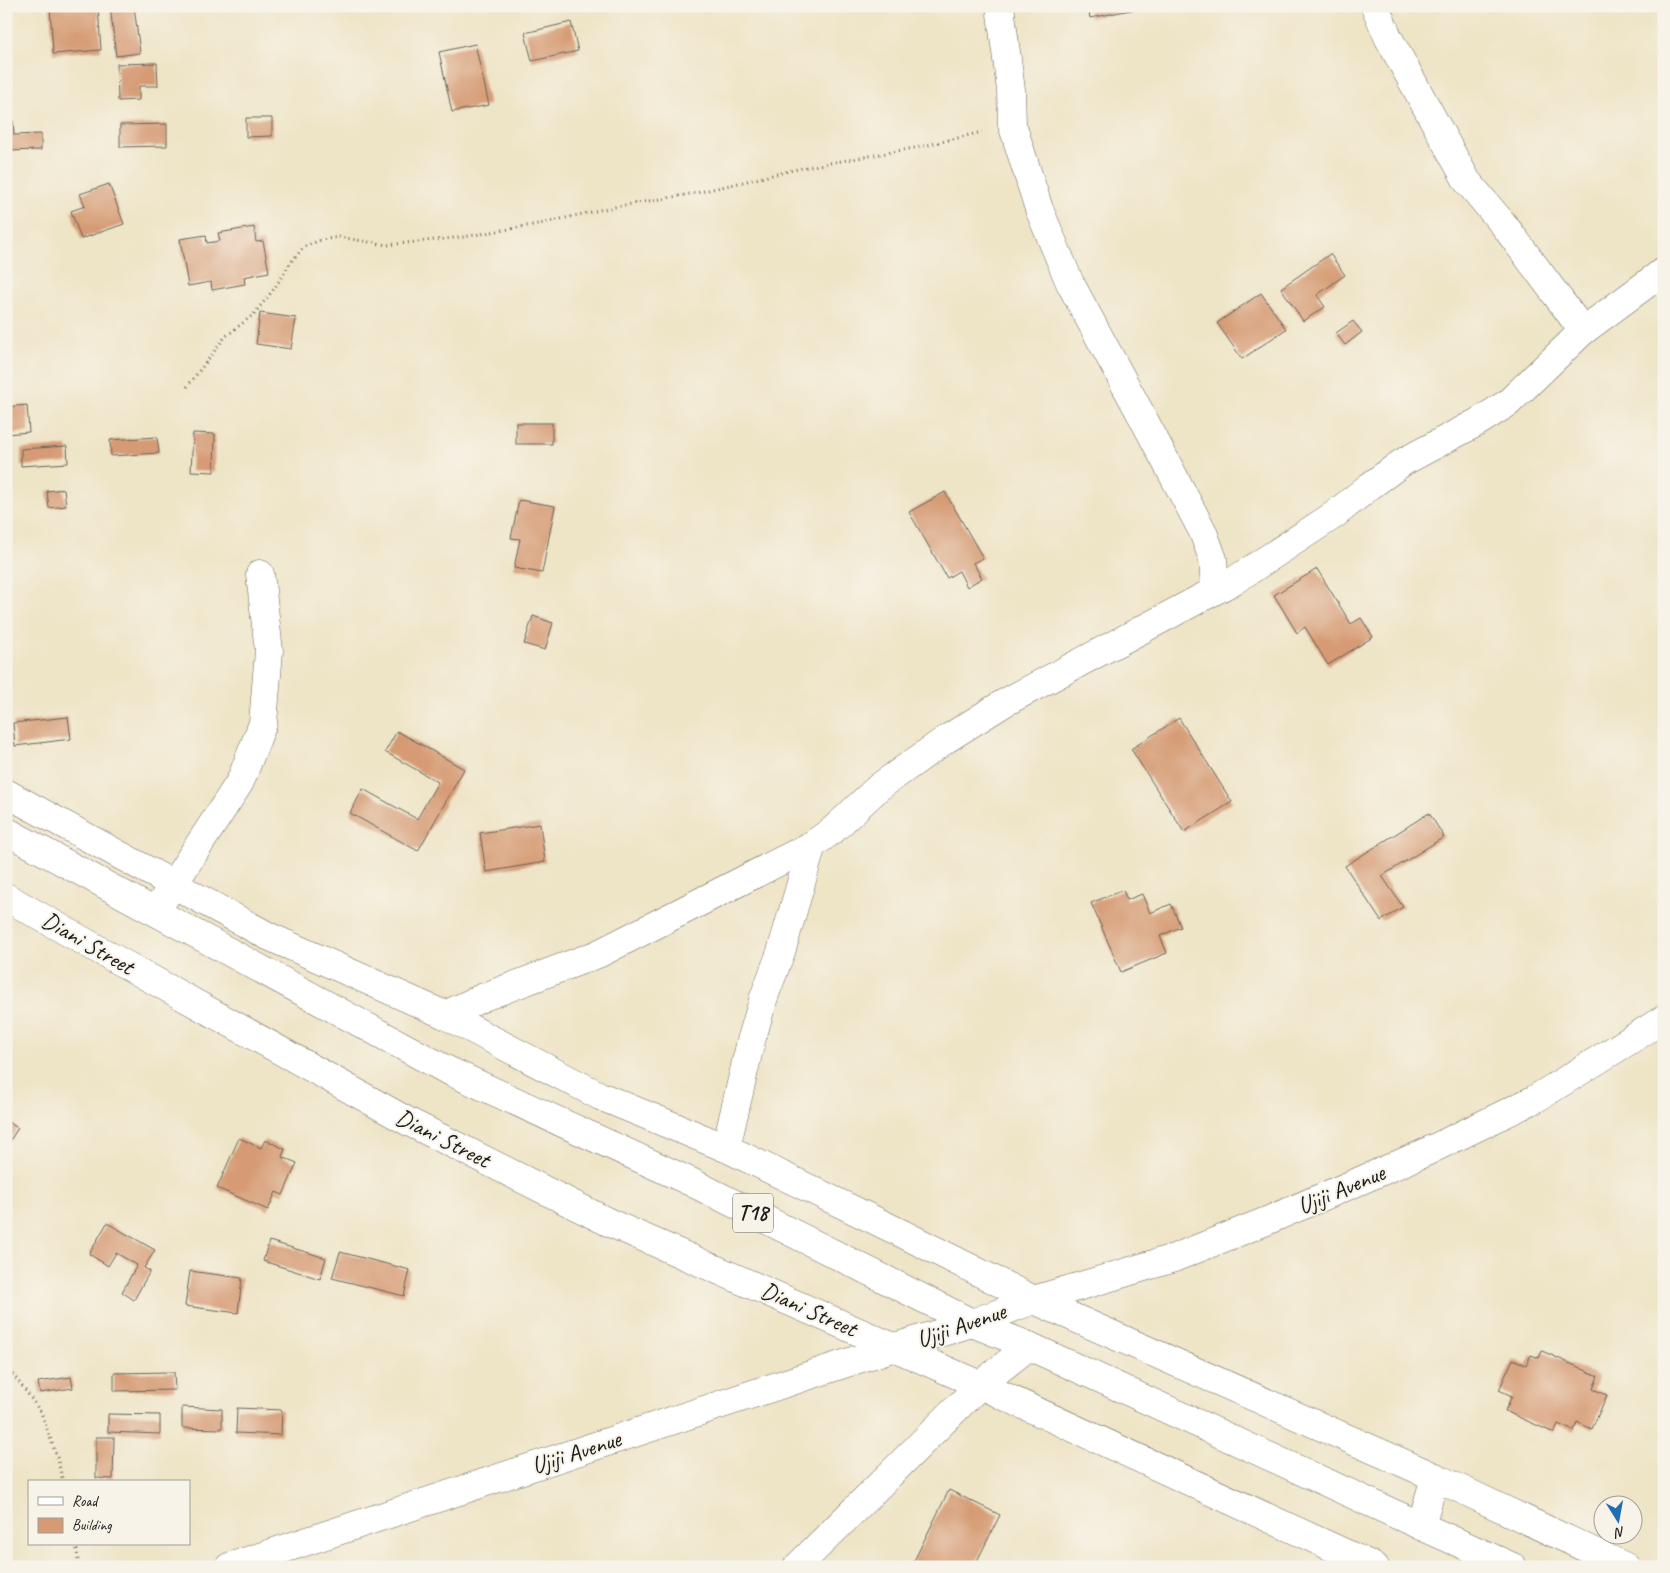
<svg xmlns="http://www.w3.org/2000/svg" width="1670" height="1573" font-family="Caveat,sans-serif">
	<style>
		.building { fill: #d69b74 }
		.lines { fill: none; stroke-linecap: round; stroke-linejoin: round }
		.minor-casing { stroke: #666258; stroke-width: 29 }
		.major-casing { stroke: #666258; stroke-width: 29 }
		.path { stroke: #666258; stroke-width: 3; stroke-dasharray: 1 4; stroke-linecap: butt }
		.minor { stroke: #fff; stroke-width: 28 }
		.major { stroke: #fff; stroke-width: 28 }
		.labels { text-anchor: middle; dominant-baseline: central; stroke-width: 4; stroke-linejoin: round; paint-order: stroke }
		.shield { fill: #f7f3e8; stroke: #5e5c59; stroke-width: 1 }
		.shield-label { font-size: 22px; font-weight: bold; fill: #1c1c1c }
		.street-label { font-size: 24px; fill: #1c1c1c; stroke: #f7f3e8 }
	</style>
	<rect width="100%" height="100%" fill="#f7f3e8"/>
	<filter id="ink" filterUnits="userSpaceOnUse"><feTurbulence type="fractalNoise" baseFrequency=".02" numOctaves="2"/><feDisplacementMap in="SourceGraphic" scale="10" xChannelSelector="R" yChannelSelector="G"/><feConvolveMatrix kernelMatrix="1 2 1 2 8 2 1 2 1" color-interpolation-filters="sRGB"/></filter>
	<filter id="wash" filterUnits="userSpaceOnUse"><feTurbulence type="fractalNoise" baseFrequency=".0096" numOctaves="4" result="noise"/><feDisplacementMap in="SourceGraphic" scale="20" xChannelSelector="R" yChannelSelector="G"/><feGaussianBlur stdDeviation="1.12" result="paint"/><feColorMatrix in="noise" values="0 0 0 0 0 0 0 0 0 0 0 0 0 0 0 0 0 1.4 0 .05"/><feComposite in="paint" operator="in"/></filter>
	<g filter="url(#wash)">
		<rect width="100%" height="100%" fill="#eee4c6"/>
		<g id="blocks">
			<g class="building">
				<path d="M50,6H98L101,50L53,54Z"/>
				<path d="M110,6H134L140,53L116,56Z"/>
				<path d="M1088,6H1146V7L1090,18Z"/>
				<path d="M571,22L578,51L532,61L525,33Z"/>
				<path d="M475,44L489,105L452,112L439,52Z"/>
				<path d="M157,63L158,86H139V100L118,101L117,64Z"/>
				<path d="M246,118H272V136L246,137Z"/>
				<path d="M6,121H13L14,135L41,134V150L6,151Z"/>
				<path d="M167,124V146L120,147V125Z"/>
				<path d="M109,184L124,224L81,239L71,211L85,206L80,194Z"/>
				<path d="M254,227L256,242L263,241L269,272L244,277L245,284L212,290L211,282L188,286L180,239L206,235L207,243L220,241L218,233Z"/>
				<path d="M1330,254L1345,275L1317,295L1325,307L1303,321L1281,288Z"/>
				<path d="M1261,293L1286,329L1242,359L1217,323Z"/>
				<path d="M260,313L296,318L291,349L256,344Z"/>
				<path d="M1353,321L1362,332L1345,345L1336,333Z"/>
				<path d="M27,405L29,432L6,434V407Z"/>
				<rect x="516" y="423" width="36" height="21"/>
				<path d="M193,433L215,434L214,472L191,471Z"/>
				<path d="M157,437L159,453L111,456L110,440Z"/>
				<path d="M67,446L68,463L21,466V449Z"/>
				<path d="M64,489L66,506L49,508L47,491Z"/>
				<path d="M945,492L983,558L973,563L982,578L967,587L959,571L947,578L909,512Z"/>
				<path d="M519,500L555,506L542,573L514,568L520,539L511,538Z"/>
				<path d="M1317,569L1351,624L1361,618L1373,637L1328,665L1305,627L1297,633L1274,595Z"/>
				<path d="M533,616L553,623L545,650L524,644Z"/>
				<path d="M68,717L71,739L15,746L13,723Z"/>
				<path d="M1179,718L1232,802L1184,832L1131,749Z"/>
				<path d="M397,731L464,769L418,851L350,813L363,789L417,819L438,782L385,752Z"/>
				<path d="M1429,813L1444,837L1382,876L1403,907L1381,921L1345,866Z"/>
				<path d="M540,824L545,862L486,872L480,833Z"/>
				<path d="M1123,890L1127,900L1142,894L1150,913L1171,904L1181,927L1160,936L1167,953L1121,972L1091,903Z"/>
				<path d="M6,1121L18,1128L6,1147Z"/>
				<path d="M239,1138L261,1148L265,1140L285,1149L282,1157L297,1163L283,1195L276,1192L268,1210L217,1188Z"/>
				<path d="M107,1223L155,1250L144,1268L150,1271L134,1300L122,1292L137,1265L116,1253L108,1266L89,1254Z"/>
				<path d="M269,1241L326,1258L320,1279L263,1261Z"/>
				<path d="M340,1252L410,1270L404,1296L332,1278Z"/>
				<path d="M190,1271L242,1278L238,1313L185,1306Z"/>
				<path d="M1542,1351L1598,1376L1593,1389L1607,1395L1592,1429L1577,1422L1574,1431L1558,1424L1554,1433L1505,1411L1512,1396L1499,1390L1513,1359L1526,1365L1531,1355L1539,1358Z"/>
				<path d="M174,1372L175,1390L114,1391V1373Z"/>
				<path d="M71,1377L73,1388L40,1393L38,1382Z"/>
				<path d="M182,1407L222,1409V1429L182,1428Z"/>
				<path d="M237,1408L282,1410L281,1435L236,1433Z"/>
				<path d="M108,1414L160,1415V1434L108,1432Z"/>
				<path d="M96,1437H114L113,1479L96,1478Z"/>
				<path d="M949,1490L1000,1515L974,1567H911Z"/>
			</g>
		</g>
	</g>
	<g filter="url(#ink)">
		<use href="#blocks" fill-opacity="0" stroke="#666258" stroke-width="1"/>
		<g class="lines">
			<g class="minor-casing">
				<g id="minor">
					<path d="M1000,6L1011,90L1012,124L1039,209L1070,283L1143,418L1203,532L1213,559L1215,589"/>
					<path d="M1375,6L1388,37L1467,181L1504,225L1583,331"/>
					<path d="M6,793L268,936L445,1015L600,1096L726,1148L905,1235L1034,1300L1435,1477L1626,1567"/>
					<path d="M6,897L108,955L409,1122L608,1222L980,1385L1375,1567"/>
					<path d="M163,900L240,782L263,723L269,651L260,574"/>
					<path d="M445,1015L484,997L598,954L812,845L833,830L879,787L945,740L1004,703L1235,580L1334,515L1370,486L1403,462L1478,422L1508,403L1583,331L1664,271"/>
					<path d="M726,1148L751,1041L764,997L781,952L812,845"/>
					<path d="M1421,1526L1435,1477"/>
					<path d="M797,1567L980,1385L1029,1346"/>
				</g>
			</g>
			<g class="major-casing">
				<g id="major">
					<path d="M6,831L445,1069L691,1182L972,1323L1029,1346L1421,1526L1513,1567"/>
					<path d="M229,1567L895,1347L972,1323L1034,1300L1174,1258L1269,1220L1422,1154L1535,1099L1664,1019"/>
				</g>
			</g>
			<g class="path">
				<path d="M187,387L225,337L254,314L274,289L291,262L305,246L321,240L339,237L387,245L463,237L544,223L608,208L696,193L802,168L920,147L982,132"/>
				<path d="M6,1367L19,1382L41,1412L57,1457L63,1482"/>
				<path d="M76,1544L79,1567"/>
			</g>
			<use href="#minor" class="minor"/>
			<use href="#major" class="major"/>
		</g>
	</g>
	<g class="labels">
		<rect class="shield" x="733" y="1193.5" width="40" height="39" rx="4"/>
		<g class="shield-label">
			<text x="753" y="1213">T18</text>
		</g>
		<g class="street-label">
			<text transform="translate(88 943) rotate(30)">Diani Street</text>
			<text transform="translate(443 1138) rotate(27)">Diani Street</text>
			<text transform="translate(1341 1189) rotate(-23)">Ujiji Avenue</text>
			<text transform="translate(809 1309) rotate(24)">Diani Street</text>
			<text transform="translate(961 1325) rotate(-19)">Ujiji Avenue</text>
			<text transform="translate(576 1452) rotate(-18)">Ujiji Avenue</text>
		</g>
	</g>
	<rect width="1670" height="1573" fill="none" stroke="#f7f3e8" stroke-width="25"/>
	<rect x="28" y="1480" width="162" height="65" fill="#f7f3e8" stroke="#9f9d96"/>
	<rect x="38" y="1497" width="25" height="8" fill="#ffffff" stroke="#9f9d96"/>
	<text x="72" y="1506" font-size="15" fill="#1c1c1c">Road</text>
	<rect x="38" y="1518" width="25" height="15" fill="#d69b74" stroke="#9f9d96"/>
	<text x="72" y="1530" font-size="15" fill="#1c1c1c">Building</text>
	<g transform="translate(1618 1520) rotate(169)"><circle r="24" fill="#f7f3e8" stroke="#9f9d96"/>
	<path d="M0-4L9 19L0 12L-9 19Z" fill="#1f6fb2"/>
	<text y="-8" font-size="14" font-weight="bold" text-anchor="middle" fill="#1c1c1c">N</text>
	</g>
</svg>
